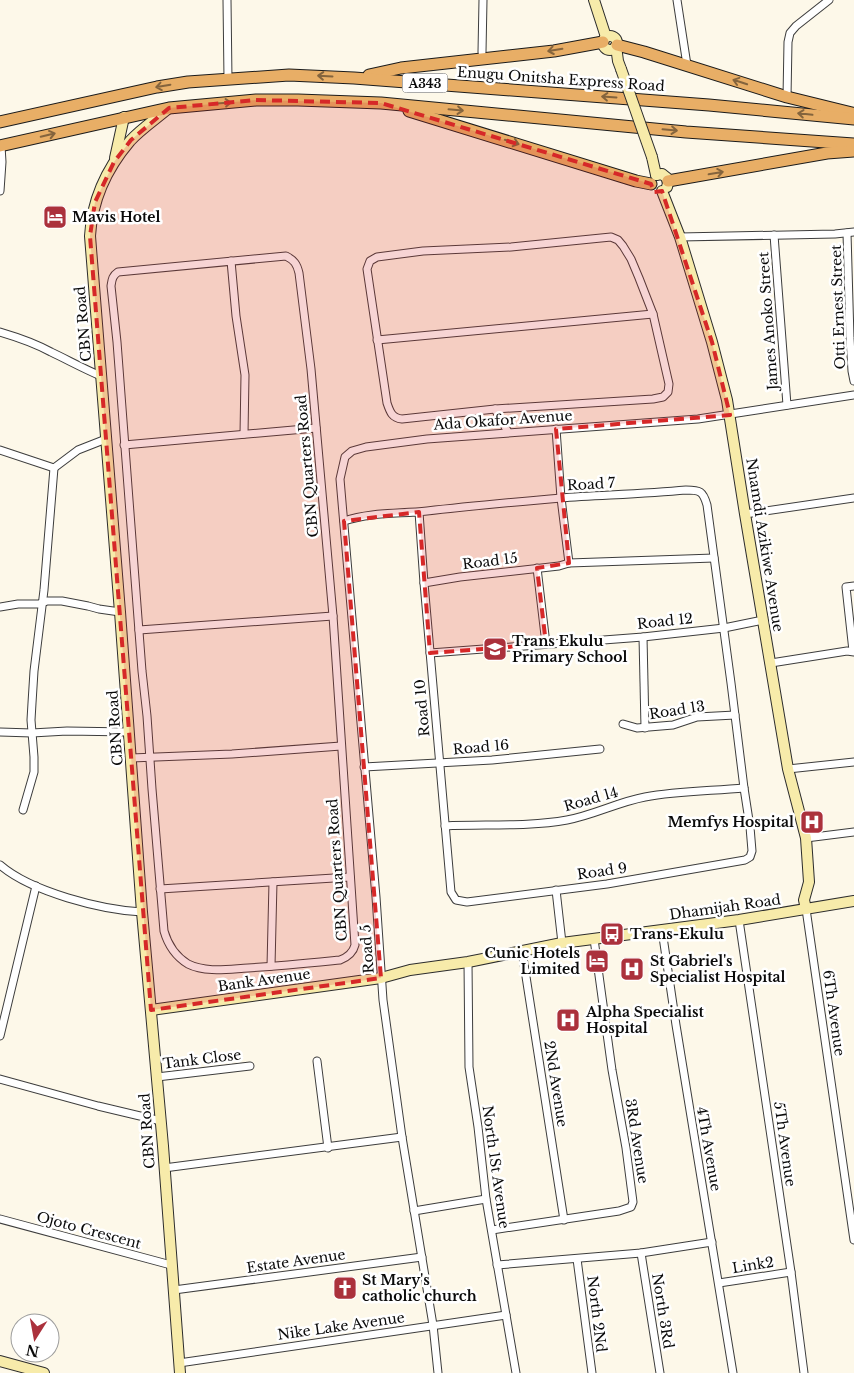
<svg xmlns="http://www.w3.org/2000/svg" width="854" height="1373" font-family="'Libre Baskerville',serif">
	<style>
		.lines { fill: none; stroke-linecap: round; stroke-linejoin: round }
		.minor-casing { stroke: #3d3d3d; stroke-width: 9 }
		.secondary-casing { stroke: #2c2c2c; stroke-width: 12 }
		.trunk-casing { stroke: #1b1b1b; stroke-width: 13 }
		.minor { stroke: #fff; stroke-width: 7 }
		.secondary { stroke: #f7ebaa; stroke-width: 10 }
		.trunk { stroke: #e8ae66; stroke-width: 11 }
		.secondary-bridge-casing { stroke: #2c2c2c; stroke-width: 12; stroke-linecap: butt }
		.secondary-bridge { stroke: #f7ebaa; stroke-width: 10 }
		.oneway { stroke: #84643d }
		.marked { fill: #d62828; fill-opacity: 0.2; stroke: #d62828; stroke-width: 4; stroke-dasharray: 10 6; stroke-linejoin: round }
		.labels { text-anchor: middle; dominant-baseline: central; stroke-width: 5; stroke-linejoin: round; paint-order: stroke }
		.shield { fill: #fff; stroke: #545454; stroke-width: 1 }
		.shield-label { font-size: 12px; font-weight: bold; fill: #0a0a0a }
		.street-label { font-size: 14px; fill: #0a0a0a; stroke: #fff }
		.poi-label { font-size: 14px; font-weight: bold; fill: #0a0a0a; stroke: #fff; text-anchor: start }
	</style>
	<rect width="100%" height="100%" fill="#fdf8e9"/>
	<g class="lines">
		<g class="minor-casing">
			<g id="minor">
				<path d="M227,0L228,79"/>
				<path d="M677,0L687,65"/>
				<path d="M482,52L483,0"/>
				<path d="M787,97L788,42L790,33L796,26L829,0"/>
				<path d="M0,191L2,162L1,146"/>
				<path d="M847,233L850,338L852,371L854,381"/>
				<path d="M774,235L787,405"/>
				<path d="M611,237L618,240L623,246L631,259L639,278L653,314L669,384L668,392L663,397L653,399L495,409L402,419C392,418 390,412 387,403L367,269L370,261L377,257L423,251L511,247Z"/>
				<path d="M680,237L835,234L854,232"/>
				<path d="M286,256C294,260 297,264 299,273L311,369L333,616L355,945C353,953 348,957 340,960C309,963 279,966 248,968C229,969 206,973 188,964C175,956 168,945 164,931L152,789L147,716L142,671L117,342L111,286C112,280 112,276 118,272Z"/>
				<path d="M231,261L236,316L245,375L244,434"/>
				<path d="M0,332C17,337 35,343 51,352C68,360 84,369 101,376"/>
				<path d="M377,340L653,314"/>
				<path d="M495,409L508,432"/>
				<path d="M556,429L561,498L569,563"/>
				<path d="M124,445L316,428"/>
				<path d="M0,450L54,468"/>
				<path d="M54,468L78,450L106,439"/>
				<path d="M745,514L854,498"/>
				<path d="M344,521C371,512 399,514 427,511C471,506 516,502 560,498C602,495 644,494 686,490C700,490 703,491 707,505L731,683L744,788L750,827L752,851L750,857L745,860L607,884L467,902L456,900L451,892L424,583L419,512"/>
				<path d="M537,568L546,644"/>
				<path d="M424,583L460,577L559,566L569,563L714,558"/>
				<path d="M0,607L18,604H39L47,601H62L88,606L99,609L120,612"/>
				<path d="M139,630L333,616"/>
				<path d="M643,637L645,728"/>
				<path d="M853,651L846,587L854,586"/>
				<path d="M430,653L643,637L724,628L763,620"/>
				<path d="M771,663L847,651L854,652"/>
				<path d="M623,724L637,728L673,725L697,717L735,715"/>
				<path d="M0,732L32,733L67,731L129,732"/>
				<path d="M131,758L232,754L341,746"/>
				<path d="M364,767L492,760L600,749"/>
				<path d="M788,769L854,762"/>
				<path d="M23,810L34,772V757L31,720L32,703L34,671L44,590L54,468"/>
				<path d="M445,826C485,824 528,827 567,820C594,815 618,802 645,797C677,791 711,791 744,788"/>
				<path d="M806,838L854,832"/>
				<path d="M0,865C31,892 102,910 142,912"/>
				<path d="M160,889L350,877"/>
				<path d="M556,890L562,943"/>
				<path d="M806,909L854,1240"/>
				<path d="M739,920L791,1272L804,1373"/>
				<path d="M662,930L676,1025L733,1373"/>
				<path d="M522,951L564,1220"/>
				<path d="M468,962L469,1067L478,1127L486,1199L516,1373"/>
				<path d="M271,966L273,882"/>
				<path d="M0,1036L36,886"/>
				<path d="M317,1061L328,1148"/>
				<path d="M157,1077L250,1066"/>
				<path d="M0,1079L98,1106L161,1121"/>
				<path d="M164,1168L402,1137"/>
				<path d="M414,1211L486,1199"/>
				<path d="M0,1219L171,1265"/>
				<path d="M492,1230L619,1211L631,1207L633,1202L626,1148L612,1070L594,939"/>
				<path d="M641,1253L660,1373"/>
				<path d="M577,1259L592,1373"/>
				<path d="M497,1265L641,1253L712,1242"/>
				<path d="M719,1283L791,1272"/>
				<path d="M174,1290L422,1257"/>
				<path d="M179,1363L506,1315"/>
				<path d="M438,1373L433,1325L402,1137L383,1000L376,897L340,479L345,457L352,451L366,447L427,439L698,419L854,395"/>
			</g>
		</g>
		<g class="secondary-casing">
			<g id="secondary">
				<path d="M594,0L606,37"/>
				<circle cx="610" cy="43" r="7"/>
				<path d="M616,46L618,61L621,69"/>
				<path d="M169,108C156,119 141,129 130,141C107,168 92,200 90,236L120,612L142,912L163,1146L180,1373"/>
				<path d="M652,157L656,175"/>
				<path d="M115,158L124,117"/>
				<path d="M656,175L662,174L667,178L668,183L667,187"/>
				<path d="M662,191L680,237L712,342L727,400L745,514L788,769L806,838L809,882L804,900L806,909"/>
				<path d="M151,1010L381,978L410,970L468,962L562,943L739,920L854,901"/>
				<path d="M0,1361L44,1373"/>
			</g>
		</g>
		<g class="trunk-casing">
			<g id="trunk">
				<path d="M617,45L644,52L787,97L852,113"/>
				<path d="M369,75L401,68L554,51L603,42"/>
				<path d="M409,111L636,181L651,184"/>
				<path d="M0,122L157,87L188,82L289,75L354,78L709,105L854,119"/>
				<path d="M0,146L169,108L256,100H298L381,103L686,132L854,144"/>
				<path d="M668,181L827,153L854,151"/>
			</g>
		</g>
		<use href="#minor" class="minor"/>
		<use href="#secondary" class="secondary"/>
		<use href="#trunk" class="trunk"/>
		<g class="secondary-bridge-casing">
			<path id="secondary-bridge" d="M621,69L652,157"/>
		</g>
		<use href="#secondary-bridge" class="secondary-bridge"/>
	</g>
	<defs><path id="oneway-shaft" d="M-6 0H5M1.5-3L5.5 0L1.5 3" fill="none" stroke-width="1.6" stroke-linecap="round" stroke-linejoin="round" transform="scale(1.25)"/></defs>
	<g class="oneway">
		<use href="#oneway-shaft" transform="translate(555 50) rotate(171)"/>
		<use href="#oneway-shaft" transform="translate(325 76) rotate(-177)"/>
		<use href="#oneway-shaft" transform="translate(740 82) rotate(-162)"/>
		<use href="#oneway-shaft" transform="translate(163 86) rotate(170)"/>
		<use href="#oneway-shaft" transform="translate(609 97) rotate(-176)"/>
		<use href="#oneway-shaft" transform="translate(224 103) rotate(-4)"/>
		<use href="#oneway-shaft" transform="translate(456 110) rotate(5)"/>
		<use href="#oneway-shaft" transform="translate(805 114) rotate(-174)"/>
		<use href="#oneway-shaft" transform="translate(670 130) rotate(5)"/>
		<use href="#oneway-shaft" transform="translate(48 135) rotate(-13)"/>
		<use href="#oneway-shaft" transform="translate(512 142) rotate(17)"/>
		<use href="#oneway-shaft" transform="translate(716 173) rotate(-10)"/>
	</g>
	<path class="marked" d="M256,100L381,103L651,184L654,192L662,191L712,342L730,415L556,429L569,563L537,568L546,644L430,653L419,512L344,521L381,978L151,1010L90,236L95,202L114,162L131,140L169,108Z"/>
	<defs>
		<g id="hotel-square" transform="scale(1.25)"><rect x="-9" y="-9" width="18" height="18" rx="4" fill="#ab313c" stroke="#fff"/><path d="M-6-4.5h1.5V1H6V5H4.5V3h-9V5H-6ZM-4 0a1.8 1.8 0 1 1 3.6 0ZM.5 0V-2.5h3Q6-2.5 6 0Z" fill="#fff"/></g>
		<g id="school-square" transform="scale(1.25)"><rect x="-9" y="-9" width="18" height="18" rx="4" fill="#ab313c" stroke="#fff"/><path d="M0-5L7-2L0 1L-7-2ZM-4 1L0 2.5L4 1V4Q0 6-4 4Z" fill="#fff"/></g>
		<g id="hospital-square" transform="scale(1.25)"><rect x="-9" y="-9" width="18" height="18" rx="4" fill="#ab313c" stroke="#fff"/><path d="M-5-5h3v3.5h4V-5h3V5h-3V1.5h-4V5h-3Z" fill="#fff"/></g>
		<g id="bus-square" transform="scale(1.25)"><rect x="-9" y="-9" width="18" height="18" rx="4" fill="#ab313c" stroke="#fff"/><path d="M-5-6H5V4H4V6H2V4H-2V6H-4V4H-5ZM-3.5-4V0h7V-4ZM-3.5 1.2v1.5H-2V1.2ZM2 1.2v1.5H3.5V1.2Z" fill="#fff"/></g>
		<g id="church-square" transform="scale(1.25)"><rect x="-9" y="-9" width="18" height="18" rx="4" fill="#ab313c" stroke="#fff"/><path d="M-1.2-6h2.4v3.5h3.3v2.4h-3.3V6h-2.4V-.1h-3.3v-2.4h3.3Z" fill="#fff"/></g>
	</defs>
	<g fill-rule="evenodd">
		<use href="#hotel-square" x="55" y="217"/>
		<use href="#school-square" x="495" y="649"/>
		<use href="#hospital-square" x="812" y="822"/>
		<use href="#bus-square" x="612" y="934"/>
		<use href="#hotel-square" x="597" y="961"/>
		<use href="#hospital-square" x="632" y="969"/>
		<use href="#hospital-square" x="568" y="1020"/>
		<use href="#church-square" x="345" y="1288"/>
	</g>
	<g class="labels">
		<rect class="shield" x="402.5" y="73.5" width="45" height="19" rx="4"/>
		<g class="shield-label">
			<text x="425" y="83">A343</text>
		</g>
		<g class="street-label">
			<text transform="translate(561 79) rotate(4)">Enugu Onitsha Express Road</text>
			<text transform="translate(838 307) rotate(-92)">Otti Ernest Street</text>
			<text transform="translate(768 321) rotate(-94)">James Anoko Street</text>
			<text transform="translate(83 324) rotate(-95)">CBN Road</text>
			<text transform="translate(503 420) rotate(-4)">Ada Okafor Avenue</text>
			<text transform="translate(307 466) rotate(-95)">CBN Quarters Road</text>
			<text transform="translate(591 484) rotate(-3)">Road 7</text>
			<text transform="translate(765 545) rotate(81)">Nnamdi Azikiwe Avenue</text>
			<text transform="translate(490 561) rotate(-7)">Road 15</text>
			<text transform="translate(665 621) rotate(-6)">Road 12</text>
			<text transform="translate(422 708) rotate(-95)">Road 10</text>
			<text transform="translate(677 710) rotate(-9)">Road 13</text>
			<text transform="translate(115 728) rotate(-94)">CBN Road</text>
			<text transform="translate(481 747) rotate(-5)">Road 16</text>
			<text transform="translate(591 799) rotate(-16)">Road 14</text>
			<text transform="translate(337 870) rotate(-94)">CBN Quarters Road</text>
			<text transform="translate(602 871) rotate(-8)">Road 9</text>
			<text transform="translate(725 907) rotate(-8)">Dhamijah Road</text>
			<text transform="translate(367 949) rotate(-94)">Road 5</text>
			<text transform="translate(264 980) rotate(-8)">Bank Avenue</text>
			<text transform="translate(834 1013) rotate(82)">6Th Avenue</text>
			<text transform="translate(202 1059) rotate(-7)">Tank Close</text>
			<text transform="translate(556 1084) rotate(81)">2Nd Avenue</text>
			<text transform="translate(147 1131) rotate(-94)">CBN Road</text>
			<text transform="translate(637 1141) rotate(81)">3Rd Avenue</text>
			<text transform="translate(785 1144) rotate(82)">5Th Avenue</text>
			<text transform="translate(709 1149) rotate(80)">4Th Avenue</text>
			<text transform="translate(496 1167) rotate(82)">North 1St Avenue</text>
			<text transform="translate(89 1230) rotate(15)">Ojoto Crescent</text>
			<text transform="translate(296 1261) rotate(-8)">Estate Avenue</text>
			<text transform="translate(753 1265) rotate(-9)">Link2</text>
			<text transform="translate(663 1311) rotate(81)">North 3Rd</text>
			<text transform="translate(597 1314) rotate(83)">North 2Nd</text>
			<text transform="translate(341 1326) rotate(-8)">Nike Lake Avenue</text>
		</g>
		<g class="poi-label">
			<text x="72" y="217">Mavis Hotel</text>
			<text x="512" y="641">Trans Ekulu<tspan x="512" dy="16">Primary School</tspan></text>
			<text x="794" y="822" text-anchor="end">Memfys Hospital</text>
			<text x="630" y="934">Trans-Ekulu</text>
			<text x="580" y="953" text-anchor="end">Cunic Hotels<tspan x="580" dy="16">Limited</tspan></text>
			<text x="650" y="961">St Gabriel's<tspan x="650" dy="16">Specialist Hospital</tspan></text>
			<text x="586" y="1012">Alpha Specialist<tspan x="586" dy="16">Hospital</tspan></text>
			<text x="362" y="1280">St Mary's<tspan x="362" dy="16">catholic church</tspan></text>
		</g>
	</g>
	<g transform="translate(35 1338) rotate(191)"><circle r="24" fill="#ffffff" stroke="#9d9d9d"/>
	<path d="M0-4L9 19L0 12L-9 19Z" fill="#ab313c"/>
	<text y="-8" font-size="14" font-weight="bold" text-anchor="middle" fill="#0a0a0a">N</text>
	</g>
</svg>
